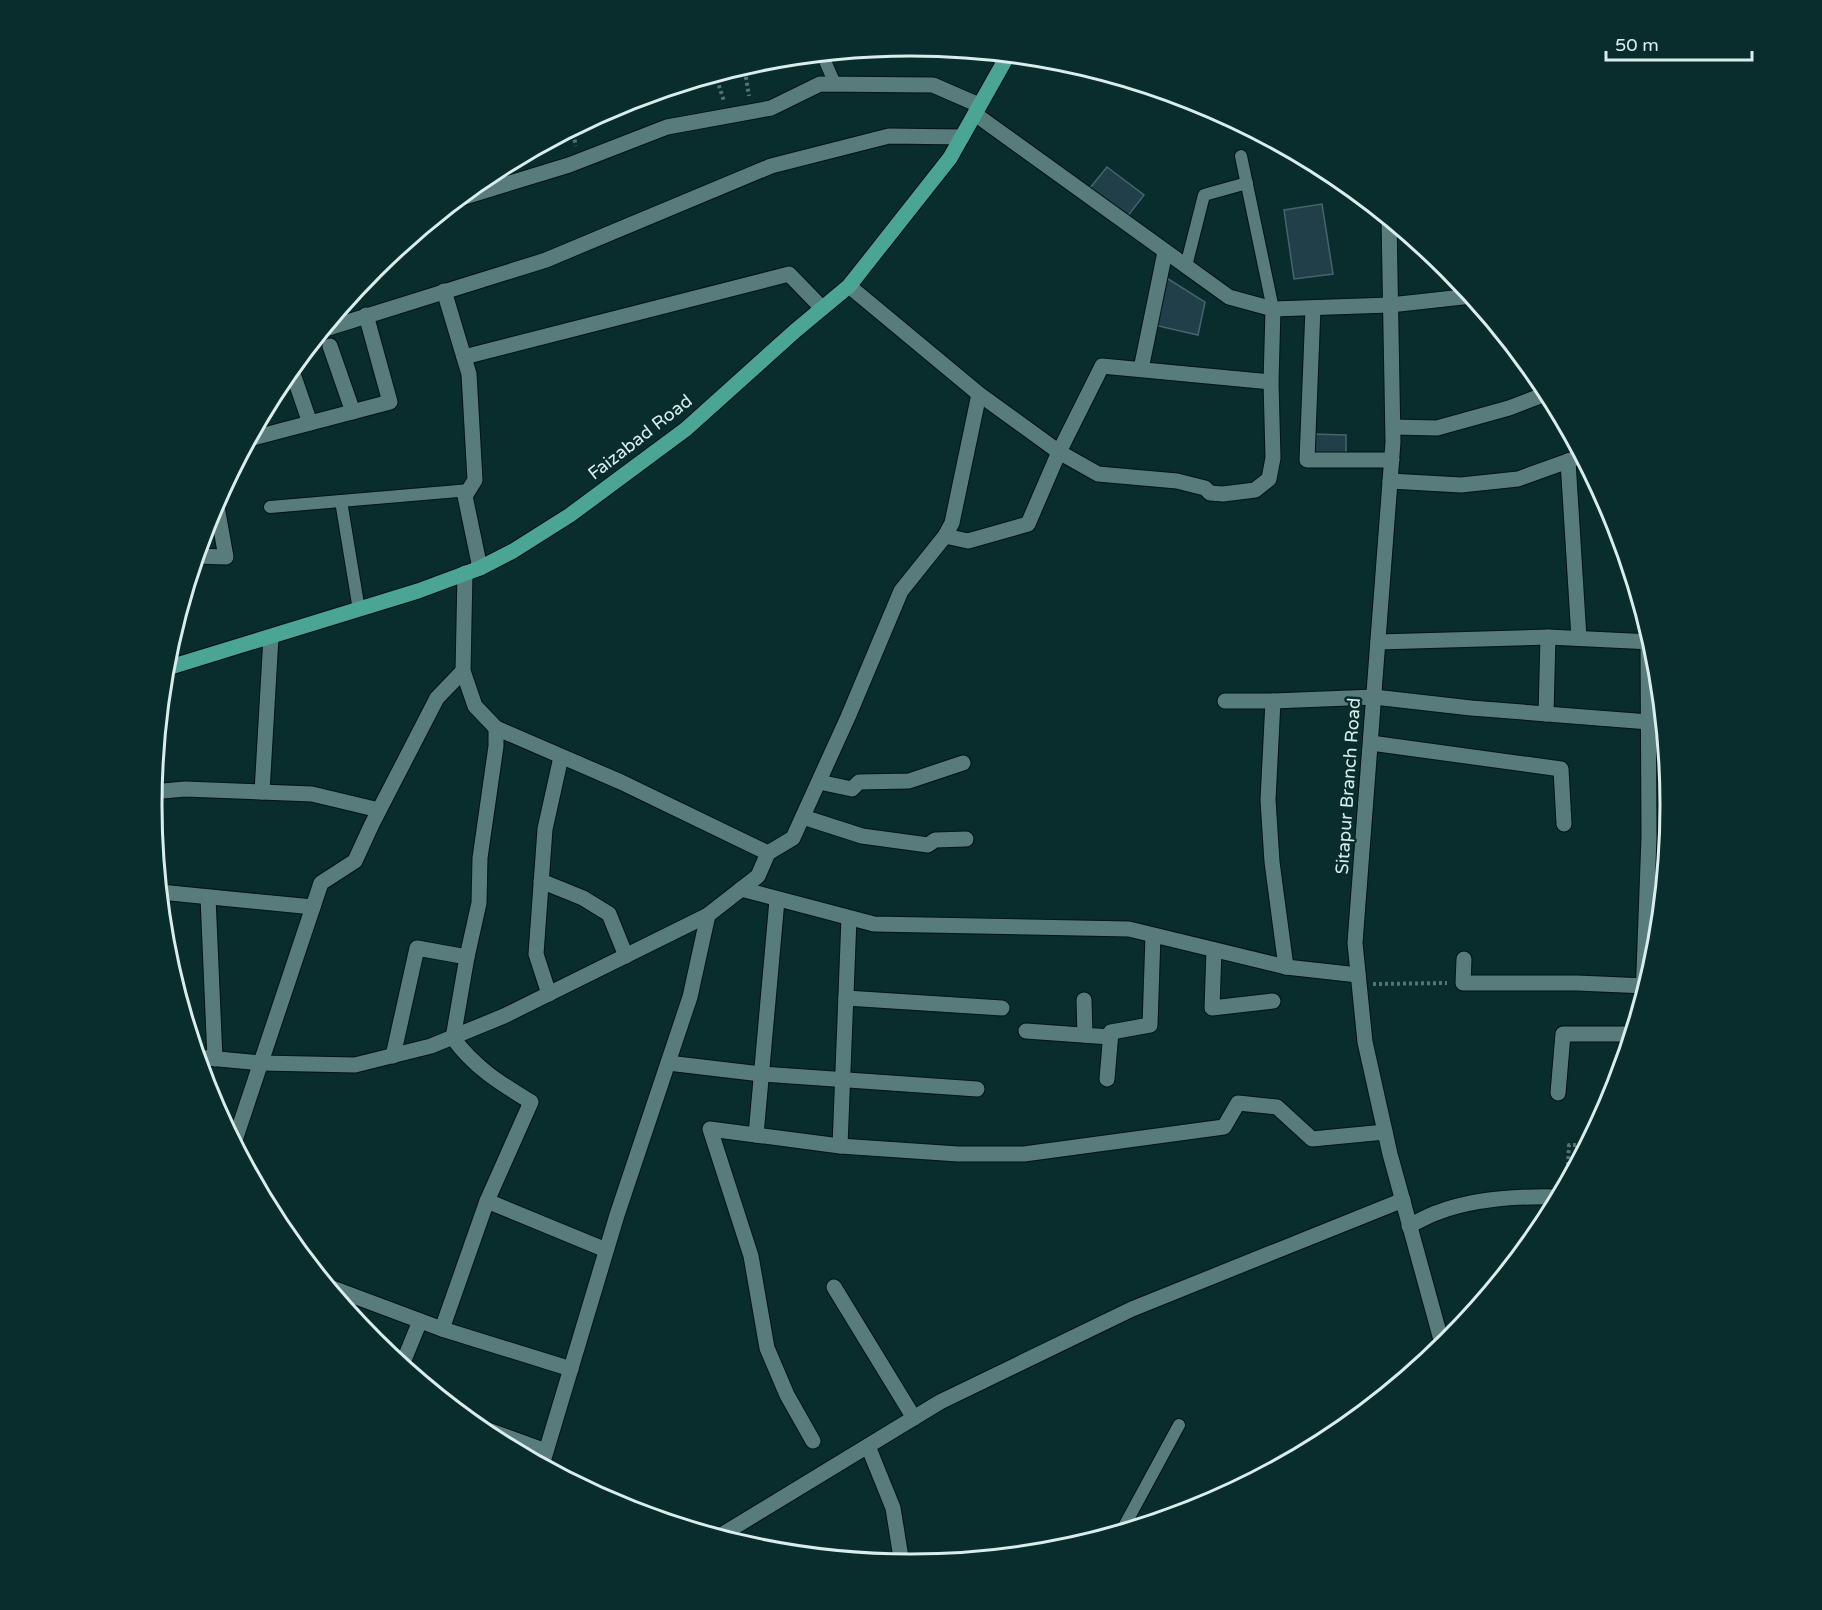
<svg xmlns="http://www.w3.org/2000/svg" width="1822" height="1610" font-family="'Varela Round',sans-serif">
	<style>
		.building { fill: #213f48; stroke: #45646d; stroke-width: 1.5 }
		.lines { fill: none; stroke-linecap: round; stroke-linejoin: round }
		.service-casing { stroke: #001314; stroke-width: 14 }
		.minor-casing { stroke: #001314; stroke-width: 17 }
		.tertiary-casing { stroke: #001314; stroke-width: 17 }
		.primary-casing { stroke: #001314; stroke-width: 17 }
		.path { stroke: #557373; stroke-width: 4; stroke-dasharray: 3 3; stroke-linecap: butt }
		.service { stroke: #587b7b; stroke-width: 12 }
		.minor { stroke: #587b7b; stroke-width: 15 }
		.tertiary { stroke: #587b7b; stroke-width: 15 }
		.primary { stroke: #4ba595; stroke-width: 15 }
		.labels { text-anchor: middle; dominant-baseline: central; stroke-width: 5; stroke-linejoin: round; paint-order: stroke }
		.street-label { font-size: 18px; fill: #daeded; stroke: #092c2d }
		.rim { fill: none; stroke: #daeded; stroke-width: 3 }
	</style>
	<rect width="100%" height="100%" fill="#092c2d"/>
	<g class="building">
		<path d="M1107,167L1144,195L1127,217L1090,188Z"/>
		<path d="M1322,204L1333,274L1294,279L1284,210Z"/>
		<path d="M1165,277L1205,302L1198,335L1154,325Z"/>
		<path d="M1311,434L1346,435V456L1310,455Z"/>
	</g>
	<g class="lines">
		<g class="service-casing">
			<g id="service">
				<path d="M985,52L1004,60"/>
				<path d="M822,54L835,84"/>
				<path d="M1241,156L1273,309"/>
				<path d="M1186,266L1204,195L1247,183"/>
				<path d="M341,501L359,610"/>
				<path d="M270,507L470,490"/>
				<path d="M1121,1532L1179,1425"/>
			</g>
		</g>
		<g class="minor-casing">
			<g id="minor">
				<path d="M975,114L1229,297L1273,309L1390,305L1472,296"/>
				<path d="M458,199L569,165L667,127L771,108L820,84L933,85L979,105"/>
				<path d="M849,286L979,394L1059,452L1098,474L1177,481L1205,488L1210,493L1223,494L1255,490L1269,479L1273,458L1271,382L1273,309"/>
				<path d="M444,291L469,374L475,480L465,496L480,568"/>
				<path d="M1313,308L1307,460H1392"/>
				<path d="M322,330L546,260L771,166L889,136L962,137"/>
				<path d="M330,346L353,412"/>
				<path d="M464,357L789,274L822,308"/>
				<path d="M291,368L310,423"/>
				<path d="M1141,369L1165,252"/>
				<path d="M1393,427L1437,428L1509,408L1548,393"/>
				<path d="M249,439L390,402L366,315"/>
				<path d="M1568,461L1579,638"/>
				<path d="M1390,481L1461,485L1518,479L1582,456"/>
				<path d="M945,536L968,541L1028,524L1059,452L1102,366L1271,382"/>
				<path d="M196,556L226,557L216,501"/>
				<path d="M465,573L463,671L475,706L496,728L621,782L768,853"/>
				<path d="M1378,642L1548,637L1652,642"/>
				<path d="M1225,701H1273"/>
				<path d="M1546,714L1548,637"/>
				<path d="M1371,743L1561,769L1564,824"/>
				<path d="M819,782L852,789L859,782L909,781L963,763"/>
				<path d="M152,792L185,789L312,794L379,810"/>
				<path d="M262,792L271,637"/>
				<path d="M803,817L862,836L928,845L935,840L966,839"/>
				<path d="M541,881L583,898L609,914L626,956"/>
				<path d="M741,889L874,924L1129,929L1286,967L1358,975"/>
				<path d="M160,892L313,907"/>
				<path d="M208,897L215,1059"/>
				<path d="M1214,950L1212,1008L1273,1001"/>
				<path d="M1464,959L1463,983H1577L1646,986"/>
				<path d="M1286,967L1272,862L1268,800L1273,701L1374,697L1471,708L1649,722"/>
				<path d="M549,994L536,954L545,829L561,757"/>
				<path d="M846,998L1002,1008"/>
				<path d="M1643,998L1649,837L1648,641"/>
				<path d="M1084,1000L1085,1035"/>
				<path d="M1026,1031L1110,1037"/>
				<path d="M393,1056L417,948L467,957"/>
				<path d="M197,1057L261,1063L355,1065L431,1046L504,1016L708,915L758,876L768,853L793,838L848,717L901,591L945,536L952,523L979,394"/>
				<path d="M668,1063L761,1074L977,1089"/>
				<path d="M1107,1079L1111,1032L1150,1025L1153,936"/>
				<path d="M1558,1093L1563,1034H1632"/>
				<path d="M756,1135L777,900"/>
				<path d="M234,1143L321,883L355,861L372,824L437,698L463,671"/>
				<path d="M840,1146L849,918"/>
				<path d="M487,1201L606,1250"/>
				<path d="M1409,1226C1419,1221 1429,1215 1439,1212C1476,1198 1520,1196 1559,1197"/>
				<path d="M327,1286L442,1329L571,1369"/>
				<path d="M834,1287L914,1418"/>
				<path d="M442,1329L487,1201L531,1102C500,1083 475,1068 453,1038L467,957L479,903L480,858L496,746V728"/>
				<path d="M402,1365L420,1321"/>
				<path d="M474,1425L546,1451"/>
				<path d="M813,1441L787,1395L767,1348L751,1256L710,1129L840,1146L958,1154H1024L1224,1127L1238,1103L1277,1107L1312,1139L1385,1132"/>
				<path d="M868,1446L893,1508L902,1564"/>
				<path d="M542,1465L617,1215L690,997L708,915"/>
				<path d="M718,1537L940,1402L1132,1309L1403,1200"/>
			</g>
		</g>
		<g class="tertiary-casing">
			<path id="tertiary" d="M1389,219L1393,442L1355,943L1365,1042L1390,1154L1443,1347"/>
		</g>
		<g class="primary-casing">
			<path id="primary" d="M164,669L418,591L480,568L513,551L570,515L686,429L795,331L849,286L950,158L1008,55"/>
		</g>
		<g class="path">
			<path d="M744,65L749,96"/>
			<path d="M715,74L724,101"/>
			<path d="M572,128L576,146"/>
			<path d="M1373,984L1447,983"/>
			<path d="M1567,1183L1569,1145H1587"/>
		</g>
		<use href="#service" class="service"/>
		<use href="#minor" class="minor"/>
		<use href="#tertiary" class="tertiary"/>
		<use href="#primary" class="primary"/>
	</g>
	<g class="labels">
		<g class="street-label">
			<text transform="translate(640 437) rotate(-38)">Faizabad Road</text>
			<text transform="translate(1348 786) rotate(-86)">Sitapur Branch Road</text>
		</g>
	</g>
	<path d="M0 0H1822V1610H0ZM162 805a749 749 0 1 1 1498 0a749 749 0 1 1-1498 0Z" fill="#092c2d" fill-rule="evenodd"/>
	<path class="rim" d="M162 805a749 749 0 1 1 1498 0a749 749 0 1 1-1498 0Z"/>
	<path d="M1606 51v9h146v-9" fill="none" stroke="#daeded" stroke-width="3"/>
	<text x="1615" y="51" font-size="18" fill="#daeded" stroke="#092c2d" stroke-width="4.5" paint-order="stroke">50 m</text>
</svg>
